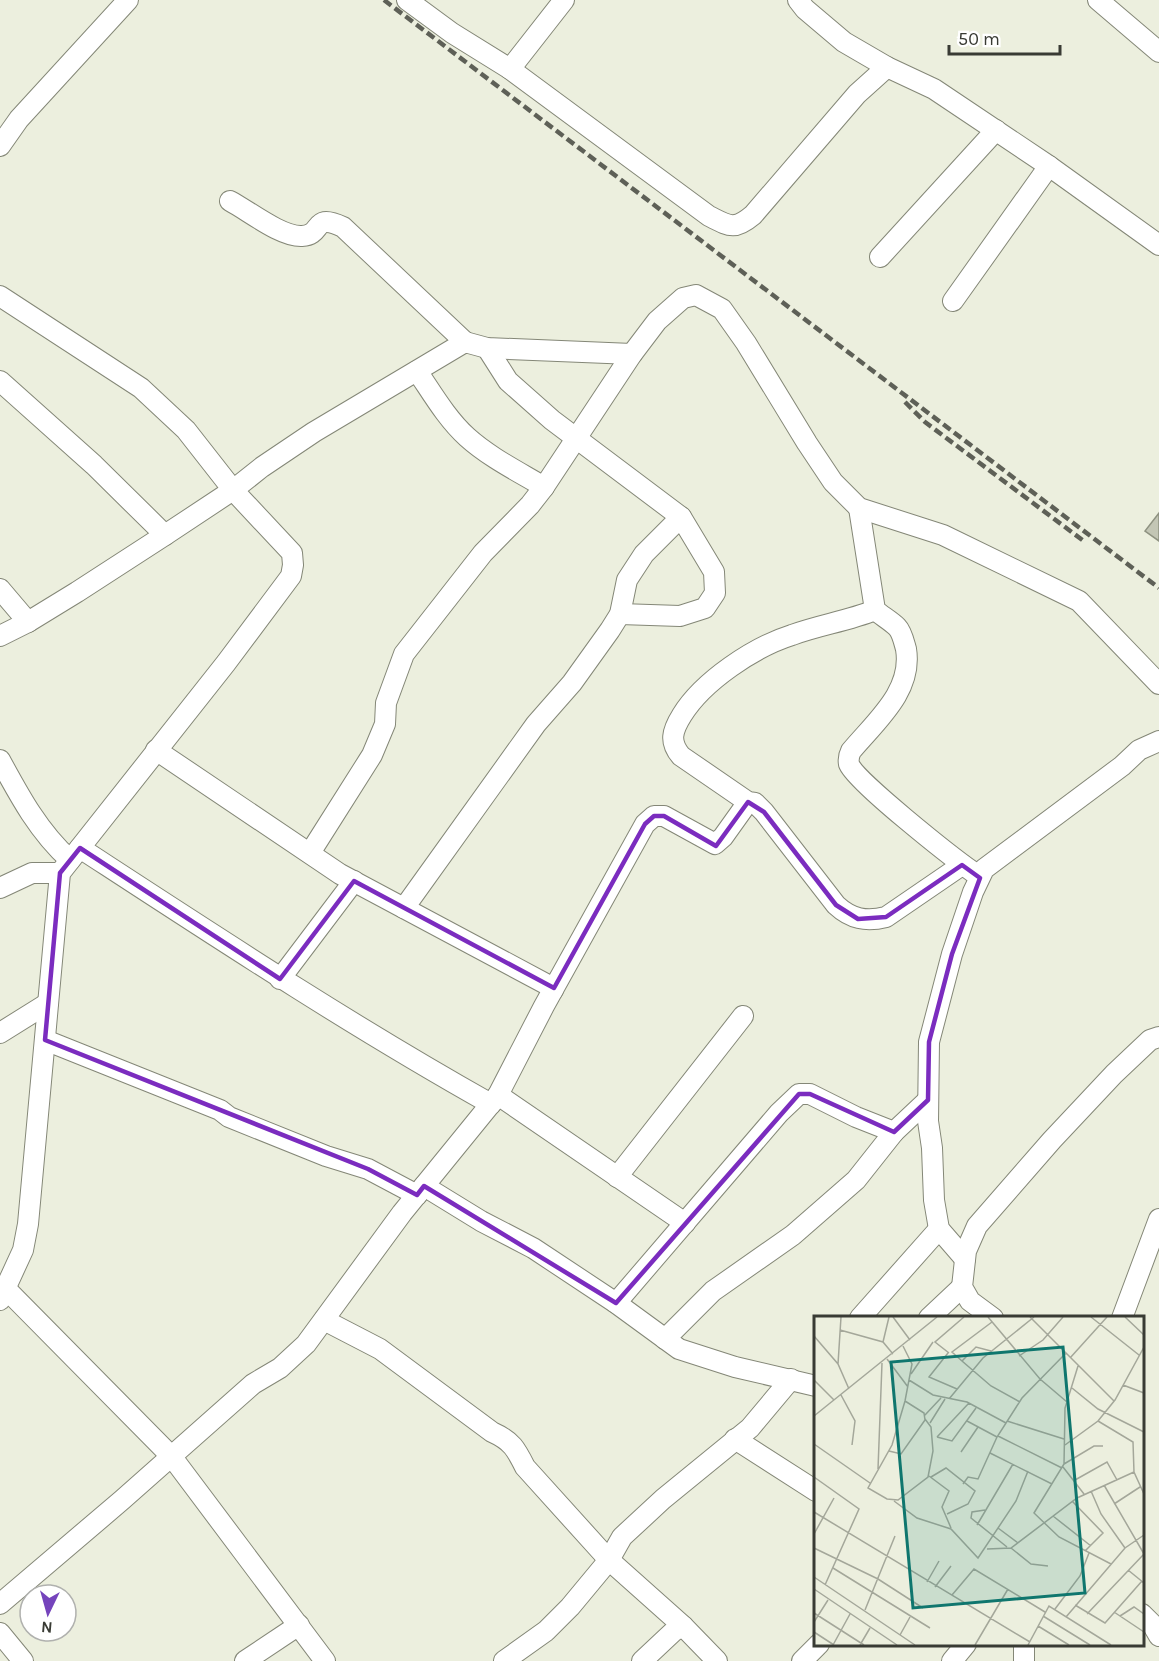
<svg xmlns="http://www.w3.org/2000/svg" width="1159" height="1661" font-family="Karla,sans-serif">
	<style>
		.building { fill: #c3c6b5; stroke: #8e9281; stroke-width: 1.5 }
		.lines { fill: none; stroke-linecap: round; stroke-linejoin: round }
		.minor-casing { stroke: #848777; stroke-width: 22 }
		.minor { stroke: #fff; stroke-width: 20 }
		.rail { stroke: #5e6057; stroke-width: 4.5; stroke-dasharray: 9 4.5; stroke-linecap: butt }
		.marked { fill: none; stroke: #7b2cbf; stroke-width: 4.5; stroke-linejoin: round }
		.inset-road { fill: none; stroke: #a4a79a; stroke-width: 1.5 }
		.view { fill: #0f766e; fill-opacity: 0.15; stroke: #0f766e; stroke-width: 3 }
		.inset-edge { fill: none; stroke: #393b34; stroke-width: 3 }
	</style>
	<rect width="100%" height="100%" fill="#ecefde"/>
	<path class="building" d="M1159,513V541L1145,531Z"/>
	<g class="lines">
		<g class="minor-casing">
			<g id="minor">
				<path d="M407,0L452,33L510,69L709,216C729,226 734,231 753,215L857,94L887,67"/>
				<path d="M798,0L805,9L844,42L887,67L934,89L1049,166L1159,245"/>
				<path d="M1098,0L1159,52"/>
				<path d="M510,69L564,0"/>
				<path d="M0,146L19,119L128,0"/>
				<path d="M230,201C249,211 281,237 302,236C324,235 311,212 343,227L465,342"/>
				<path d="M880,257L996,130"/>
				<path d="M0,296L141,388L186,430L233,490L292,553L293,565L291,576L226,663L60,873L28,1224L23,1250L0,1300"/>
				<path d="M953,301L1049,166"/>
				<path d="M487,348L508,381L552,420L681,517L714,572L715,593L705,608L680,616L620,614"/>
				<path d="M417,371C432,393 447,419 467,437C489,457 519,472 544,487"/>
				<path d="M0,381L94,465L165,535"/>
				<path d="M859,508L875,610C882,616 891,621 897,627C902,632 904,642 906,649C913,691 876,721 851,751C849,755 848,759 849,764C855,781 953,858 973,872"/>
				<path d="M0,589L28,622"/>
				<path d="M875,610C848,621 819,625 792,635C754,647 703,681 682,715C672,731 669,742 681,756L748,802L755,803L764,812L836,905C851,919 866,922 886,917L962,865"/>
				<path d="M0,636L28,622L77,592L165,535L233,490L262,467L314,432L465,342L487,348L632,354"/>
				<path d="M156,750L340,874L546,984L553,990"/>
				<path d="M0,760C20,797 39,832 70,860"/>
				<path d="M80,848C215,936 350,1025 491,1104"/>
				<path d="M310,853L372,755L385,724L386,703L404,654L483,553L530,505L544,487L632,354L657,321L683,298L696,295L722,309L746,343L807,443L833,482L859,508L943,535L1079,601L1159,684"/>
				<path d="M0,888L32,873H60"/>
				<path d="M404,908L536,724L572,683L610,630L620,614L627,580L644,554L681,517"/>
				<path d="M280,979L354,881"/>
				<path d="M0,1033L48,1003"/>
				<path d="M45,1040L220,1110L229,1117L326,1156L368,1169L417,1195"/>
				<path d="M498,1095L685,1223"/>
				<path d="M617,1177L743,1016"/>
				<path d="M424,1186L481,1221L533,1248L616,1303L679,1349L735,1367L816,1386"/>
				<path d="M965,1259L939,1229L934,1200L932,1148L928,1121L929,1042L952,954L973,892L984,869L1122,766L1139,750L1159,741"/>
				<path d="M5,1288L172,1457L325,1661"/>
				<path d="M616,1303L779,1113L799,1094H810L856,1117L894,1132"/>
				<path d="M860,1318L939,1229"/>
				<path d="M929,1318L962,1287"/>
				<path d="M993,1318L970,1301L962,1287L966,1251L977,1226L1052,1140L1114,1074L1150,1040L1159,1037"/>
				<path d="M1122,1318L1159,1219"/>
				<path d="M324,1320L380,1349L492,1432C512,1441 516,1449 525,1467L609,1560L683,1626L674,1631L642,1661"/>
				<path d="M665,1339L713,1291L793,1235L856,1180L894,1132L928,1100"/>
				<path d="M735,1439L816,1491"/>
				<path d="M0,1604L122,1500L253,1384L280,1368L306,1344L402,1213L498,1095L544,1006L645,824L654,816H664L715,844L723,837L748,802"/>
				<path d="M1142,1614L1152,1624L1159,1636"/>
				<path d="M683,1626L717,1661"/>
				<path d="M0,1633L23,1661"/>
				<path d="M1024,1644V1661"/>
				<path d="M245,1661L299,1625"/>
				<path d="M504,1661L546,1631L570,1607L609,1560L622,1537L663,1499L750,1428L791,1379"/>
				<path d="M802,1661L819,1644"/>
				<path d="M952,1661L966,1644"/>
			</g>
		</g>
		<use href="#minor" class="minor"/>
		<g class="rail">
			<path d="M384,0L1159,588"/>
			<path d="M905,402L925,422L1085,542"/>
		</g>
	</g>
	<path class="marked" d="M748,802L764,812L836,905L858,919L886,917L962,865L980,878L952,954L929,1042L928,1100L894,1132L810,1094H799L616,1303L424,1186L417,1195L368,1169L45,1040L60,873L80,848L280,979L354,881L554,988L645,824L654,816H664L716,846Z"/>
	<g transform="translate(814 1316)">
		<rect width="330" height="330" fill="#ecefde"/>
		<path class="inset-road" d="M79,1L96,24M174,1L226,63L253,86M216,1L300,85M277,1L325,39M311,1L330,19M26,14L69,26L79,38M0,20L24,48L35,73M69,26L75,1M89,30L98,48L91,85L78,129L54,172L73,183L84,184L114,161L119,135L117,111L111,103M177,35L162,31L148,45L177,70L206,86M134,37L115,61L143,73M135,37L121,26L150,1M205,40L229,24L249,1M256,42L293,1M73,43L94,71M148,45L138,36L178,6M24,48L27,1M264,50L251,92L250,148L220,197L245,221L297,248M97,58L119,26M0,64L20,84M95,64L119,79L153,86L192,107M309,69L330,77M258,72L284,93L330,116M27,79L41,105L38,129M135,83L169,42L220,1M111,99L127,82M0,100L123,1M153,105L183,121M193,105L250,123M284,105L319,126L320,156L330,178M116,107L131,83M184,120L248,152M123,121L138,125L162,92M123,121L155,87M0,128L56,167M251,129L284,105L301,84L330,31M75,135L87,138L111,104L110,97L91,85M147,136L164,111M176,137L238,168M250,148L280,130H289M249,151L270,178M64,153L68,47M115,160L135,175L128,191L137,212M0,161L45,193L11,269M117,161L132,152L161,175L154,188L133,198M261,164L293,146L303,164M149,168L154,161L164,163L183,121L208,82L252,37M290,169L330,238M277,175L287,198L311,232M80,185L103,202L137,213L164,242L202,185L214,155M258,185L289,217L271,235M300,188L326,171M171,194L158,196L157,202L193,231M0,196L216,326M239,200L277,230M163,209L199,148M184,212L204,227M0,218L20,182M0,232L64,263L109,292M197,232L217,248L234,250M173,233L197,232L263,182L320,156M19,252L116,312M314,254L330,267M0,261L101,329M113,266L125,245M121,271L137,250M0,273L83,329M138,279L160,253L231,296M261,289L291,307L328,265M241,293L266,260L275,237M51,294L81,220M300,296L330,316M0,297L50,329M273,298L330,238M229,300L276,329M306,300L320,291L330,298M252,301L311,232L330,219M0,306L14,284M224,310L255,329M0,316L20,329M86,319L96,301M19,329L36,298M46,329L56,312M161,329L194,273M214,329L235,290L297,329"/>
		<path class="view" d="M249,31L271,277L99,292L77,46Z"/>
		<rect width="330" height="330" class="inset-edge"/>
	</g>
	<g transform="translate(48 1613) rotate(185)"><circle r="28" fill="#ffffff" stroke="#b0b1ae" stroke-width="1.5"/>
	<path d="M0-4.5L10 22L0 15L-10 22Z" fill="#7544bc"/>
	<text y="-9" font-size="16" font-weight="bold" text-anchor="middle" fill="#393b34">N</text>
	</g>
	<path d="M949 45v9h111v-9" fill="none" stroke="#393b34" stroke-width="3"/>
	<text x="958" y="45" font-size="18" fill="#393b34" stroke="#ffffff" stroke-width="4.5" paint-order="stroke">50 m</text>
</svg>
